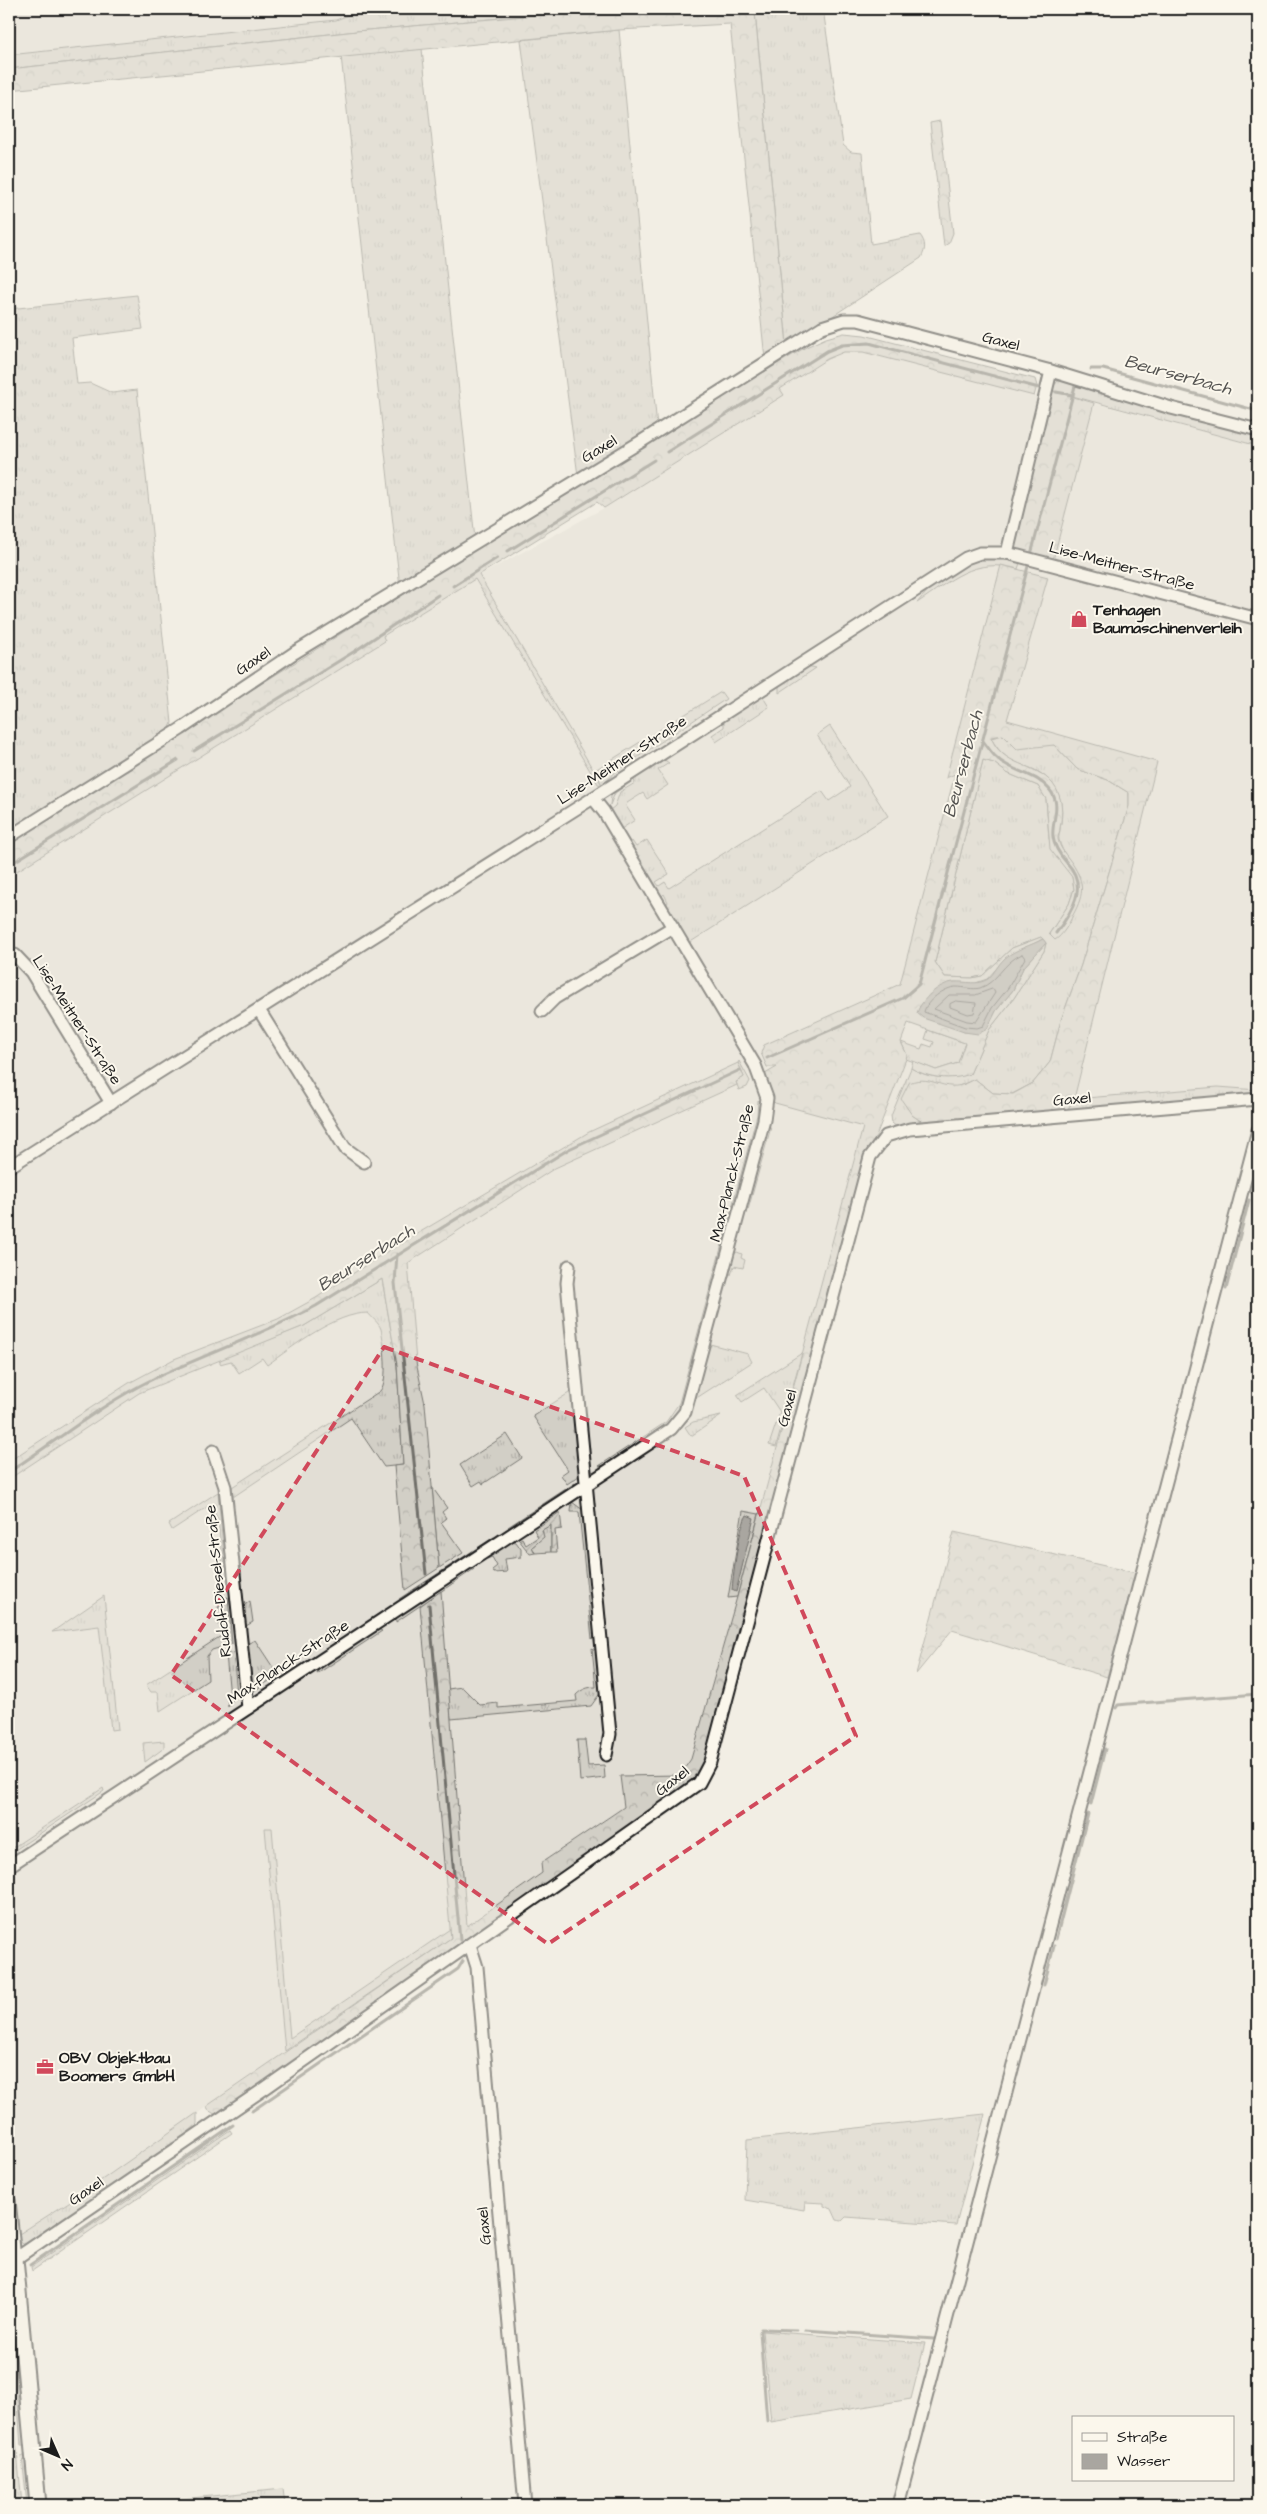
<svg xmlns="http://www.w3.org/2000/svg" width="1267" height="2514" font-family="'Architects Daughter',sans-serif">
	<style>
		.built { fill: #e2ded5 }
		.grass { fill: url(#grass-tufts); stroke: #777671 }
		.forest { fill: url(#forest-crowns); stroke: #777671 }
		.garden { fill: url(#garden-furrows); stroke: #777671 }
		.water { fill: #a9a6a0; stroke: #716f6b }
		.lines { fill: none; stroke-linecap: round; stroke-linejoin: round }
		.shore { stroke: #545351; stroke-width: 1 }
		.stream { stroke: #716f6b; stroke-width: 3 }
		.street-casing { stroke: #1c1c1c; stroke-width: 15 }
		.secondary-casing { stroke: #1c1c1c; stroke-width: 19 }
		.street { stroke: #fbf7ec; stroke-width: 11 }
		.secondary { stroke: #fbf7ec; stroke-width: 15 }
		.marked { fill: none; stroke: #d1495b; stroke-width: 4; stroke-dasharray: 10 6; stroke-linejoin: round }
		.labels { text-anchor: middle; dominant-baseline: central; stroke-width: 4; stroke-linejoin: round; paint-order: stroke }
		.street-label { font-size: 16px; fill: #1c1c1c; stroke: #fbf7ec }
		.poi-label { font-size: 16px; font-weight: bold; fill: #1c1c1c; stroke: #fbf7ec; text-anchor: start }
		.water-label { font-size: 18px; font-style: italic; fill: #545351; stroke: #fbf7ec }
	</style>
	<defs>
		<pattern id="grass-tufts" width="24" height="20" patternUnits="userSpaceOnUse" patternTransform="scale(1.25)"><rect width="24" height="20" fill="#d2cfc6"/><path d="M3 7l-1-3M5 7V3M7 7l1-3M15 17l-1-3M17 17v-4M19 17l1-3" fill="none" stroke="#b4b1aa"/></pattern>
		<pattern id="forest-crowns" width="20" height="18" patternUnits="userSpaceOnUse" patternTransform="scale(1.25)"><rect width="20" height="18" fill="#d2cfc6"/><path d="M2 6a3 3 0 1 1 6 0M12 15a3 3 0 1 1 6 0" fill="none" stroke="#b4b1aa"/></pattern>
		<pattern id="garden-furrows" width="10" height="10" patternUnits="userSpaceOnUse" patternTransform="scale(1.25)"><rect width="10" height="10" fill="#d2cfc6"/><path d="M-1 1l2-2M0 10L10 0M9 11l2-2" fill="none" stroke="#b4b1aa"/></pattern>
	</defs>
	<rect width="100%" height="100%" fill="#f2eee4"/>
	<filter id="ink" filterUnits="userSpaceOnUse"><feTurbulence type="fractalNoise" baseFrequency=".02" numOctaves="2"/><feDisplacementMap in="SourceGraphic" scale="10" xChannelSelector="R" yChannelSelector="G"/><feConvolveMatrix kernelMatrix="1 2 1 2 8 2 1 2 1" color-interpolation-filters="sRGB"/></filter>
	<g filter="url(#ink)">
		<g class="built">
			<path d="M9,9H373L361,10L336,20L9,55Z"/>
			<path d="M844,351L863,352L1039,397L1094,403L1258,446V1090L1218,1087L1063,1110L901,1112L863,1126L737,1597L691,1759L680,1775L624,1807L541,1863L542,1873L83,2193L19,2234L9,2244V876L385,641L383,637L475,578L604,508L783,395L780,389L827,359Z"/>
		</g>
		<g class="grass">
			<path d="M373,9H603L357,31L9,69V55L336,20L361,10Z"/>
			<path d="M823,9L843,145L851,152L862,153L871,244L920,235C926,243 926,249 921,258L787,346L755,12Z"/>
			<path d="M619,30L657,427L578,476L521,40Z"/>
			<path d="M422,49L475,539L400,587L341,56Z"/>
			<path d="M137,295L143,329L72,338L77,384L90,383L112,393L137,390L172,723L169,730L10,829L9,797L14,791L9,766V309Z"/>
			<path d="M1064,379L1258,434V446L1050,390L1058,381Z"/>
			<path d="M981,558H997L1020,563L1018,569C973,557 952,580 917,603C933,582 956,566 981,558Z"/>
			<path d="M807,666L816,668L779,693V684Z"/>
			<path d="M721,692L726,699L617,771L602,785L595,770Z"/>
			<path d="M760,696L763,697L769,707L716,742L712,735L724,727V720Z"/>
			<path d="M830,726L888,816L689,943L666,905L668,902L664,894L661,897L630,845L632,841L636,847L647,840L669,874L656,882L659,886L665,882L669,888L822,791L829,801L850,787L817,735Z"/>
			<path d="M1003,735L1054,745L1077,769L1108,780L1129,793V806L1081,965L1061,1020L1050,1062L1033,1083L1012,1094L993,1093L975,1079L954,1088L944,1086L912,1115L924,1123L898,1128L892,1123L891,1116L911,1068C929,1079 950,1080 970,1074L989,1030L1014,998L1044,951L1046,943L1041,937L1012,948L982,976L972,978L945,977L935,962L983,760L994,763L1007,773L1038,786L1046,799L1049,839L1072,877L1074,889L1069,904L1049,934L1055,940L1080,877C1073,865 1062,853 1059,840C1058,837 1060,832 1060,829C1063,813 1063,798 1053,785C1034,759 1010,773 991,738Z"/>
			<path d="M663,759L669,763L658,770L668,785L647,799L643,793L627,803L626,806L635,820L621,829L610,810L615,806L620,792L635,783L634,780L615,793L610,805L611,796L616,790Z"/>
			<path d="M928,1030L965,1043L958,1063L936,1070L906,1059L907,1055L901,1042L921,1049L923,1044L932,1047L934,1042L925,1039Z"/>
			<path d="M739,1061L750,1081L747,1087L739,1090L736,1082L744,1077L738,1063Z"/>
			<path d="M1218,1087L1258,1090V1096L1066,1112L1074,1099Z"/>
			<path d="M758,1100L761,1103L759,1116L681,1408L665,1427L607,1465L599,1466L666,1422L679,1403L757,1115Z"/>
			<path d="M771,1127L748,1210L746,1209L767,1128Z"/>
			<path d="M737,1252L742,1254L741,1258L745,1260L743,1268L734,1266L731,1275L729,1271L734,1254Z"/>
			<path d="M382,1279L397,1365L403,1465L384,1467L351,1418L233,1497L232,1487L380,1391C389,1381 384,1342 381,1329C379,1323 372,1318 368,1313C335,1313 294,1346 267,1365L262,1358L239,1373L231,1361L220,1364V1359L304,1326Z"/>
			<path d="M710,1344L748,1354L752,1362L695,1399Z"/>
			<path d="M802,1353L776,1447L769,1445L780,1412L764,1388L742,1402L737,1395Z"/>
			<path d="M569,1393L572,1397L580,1469L579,1476L567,1484L561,1475L568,1470L533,1416Z"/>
			<path d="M721,1416L691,1436L685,1427L693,1422Z"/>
			<path d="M507,1434L522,1458L483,1484L481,1481L473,1486L460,1465Z"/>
			<path d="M575,1483L568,1491L512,1528L508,1527Z"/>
			<path d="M432,1487L447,1508L442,1512L446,1518L441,1522L463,1553L439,1568Z"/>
			<path d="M218,1492L225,1568L223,1569L218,1519L210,1505L172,1530L169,1524Z"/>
			<path d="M572,1502L583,1510L596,1634L592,1639L579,1512H571Z"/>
			<path d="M743,1511L759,1514L737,1597L728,1598Z"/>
			<path d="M551,1524V1552L535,1553L532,1547L543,1537L542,1530Z"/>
			<path d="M494,1537L493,1540L404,1599H399Z"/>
			<path d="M511,1541L516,1542L521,1549V1557L505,1559L507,1572L494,1573L492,1570L497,1566L492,1557L487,1559L488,1556Z"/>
			<path d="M470,1568L474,1569L396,1622V1617Z"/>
			<path d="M104,1596L118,1729L111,1730L99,1626L52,1632Z"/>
			<path d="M228,1597L232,1644L212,1650L207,1656L208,1680L160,1711L158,1692H151L146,1685L224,1634L218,1624L225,1617L218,1607L224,1603L222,1598Z"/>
			<path d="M250,1601L253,1622L246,1626L243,1606Z"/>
			<path d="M378,1629L382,1631L317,1674L319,1667Z"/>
			<path d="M255,1640L278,1675L254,1691L251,1682L247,1644Z"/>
			<path d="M592,1648L598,1652L601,1692L591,1706L451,1719L448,1689L462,1687L480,1705L498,1703V1708L577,1701L576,1695C582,1689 588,1687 596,1687Z"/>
			<path d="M233,1652L237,1693L228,1707L227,1697H230L226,1654Z"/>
			<path d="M577,1740H585L588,1766L604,1765L605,1778L580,1781Z"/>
			<path d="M164,1741V1748L145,1762L143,1743Z"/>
			<path d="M103,1788L104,1791L9,1854V1850Z"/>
			<path d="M265,1828H272L290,2038L450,1929L451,1938L285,2051Z"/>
			<path d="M197,2113V2124L185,2135L30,2245H25L20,2242L19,2234L83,2193Z"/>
			<path d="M985,2114L956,2225L846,2217L842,2221L837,2220L832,2209L824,2206V2203L805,2202L804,2210L745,2200L747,2140Z"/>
			<path d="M9,2282H11L26,2446H21Z"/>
			<path d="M762,2331L925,2343L911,2399L771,2422Z"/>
			<path d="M9,2365L22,2505H9Z"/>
			<path d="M22,2456H27L33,2505H27Z"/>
			<path d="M283,2489L285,2505H120Z"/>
		</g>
		<g class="forest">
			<path d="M603,9H812L755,13L787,346L765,359L730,24L619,30L9,90V69L357,31Z"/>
			<path d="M940,121L953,233L949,243L944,246L930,123Z"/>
			<path d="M844,333L864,335L1035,379L1037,386L1034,396L863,352H844L827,359L780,389L784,395L604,508L597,502L479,575L602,785L598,784L475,579L383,636L385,641L9,876V842L653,438L806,347L826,338Z"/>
			<path d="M1050,390L1094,403L1053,560L1014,549Z"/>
			<path d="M1001,565L1048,577L1007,720L1157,762L1074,1099L1066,1112L924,1123L912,1115L901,1099L909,1083C934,1072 945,1098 975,1079L993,1093L1013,1094L1033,1083L1050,1062L1061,1020L1081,965L1129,806V793L1108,780L1077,769L1054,745L1017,749L1003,735L991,737C1002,767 1035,762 1053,784C1063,797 1063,812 1060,828C1060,831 1058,836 1058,839C1059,846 1065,854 1069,859C1085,881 1085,893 1073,915C1069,924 1063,935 1055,940L1049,934L1069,904L1074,889L1072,877L1050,849L1046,799L1038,786L1007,773L994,763L983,760L935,962L945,977L972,978L982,976L1012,948L1041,937L1043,939L1006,958L987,979L973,984L954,982L944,985L919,1007L964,1032L978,1033L987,1029L996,1011L1013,990L1023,968L1046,943L1044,951L1014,998L989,1030L970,1074C951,1081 928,1078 911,1068L913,1061L936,1070L958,1063L965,1043L908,1023L901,1042L907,1055L906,1059L869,1154L709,1755L692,1785L218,2116L208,2110L207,2106L451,1938L420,1606L441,1591L467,1926L542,1873L541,1863L624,1807L620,1776L680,1775L691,1759L737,1597L863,1127L775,1103L772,1100L765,1074L777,1067H767L761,1053L764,1045L900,984L955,774L946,778Z"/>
			<path d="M738,1063L744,1077L736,1082L737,1085L555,1168L408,1263L416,1362L425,1404L439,1568L405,1590L394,1466L403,1465L397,1365L382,1279L304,1326L139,1393L9,1479V1461L129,1383L174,1359L278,1319L316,1298L378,1257L589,1132Z"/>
			<path d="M954,1532L1136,1573L1107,1677L952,1630L916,1674Z"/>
			<path d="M230,2130L232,2133L32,2271L31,2267Z"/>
			<path d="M516,2500L517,2505H455Z"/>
		</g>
		<path class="garden" d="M560,1512L562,1529L555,1530L557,1552H551V1525L542,1530L544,1537L532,1547L535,1553L530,1554L519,1540L522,1538L526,1545L538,1537L534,1530Z"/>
		<g class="water">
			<path d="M1043,939L1046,943L1023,968L1013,990L996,1011L987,1029L978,1034L964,1032L923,1018L917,1013C921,1000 939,983 954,982C967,981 976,986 988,979C994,974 998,964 1005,958C1016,949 1030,946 1043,939Z"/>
			<path d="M747,1515L754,1518L736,1592L732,1590C734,1571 738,1531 747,1515Z"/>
		</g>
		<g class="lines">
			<g class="shore">
				<path d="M1022,954L1025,958L1008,988L992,1008L983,1026L977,1028L965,1027L924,1012C926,1001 945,987 956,987C965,987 972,990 980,988C998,982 1002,963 1022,954Z"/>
				<path d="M993,989L995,993L976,1022L967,1021L934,1009L949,995H975Z"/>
				<path d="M956,1001L976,1003L974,1013L968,1014L950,1007V1004Z"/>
			</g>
			<g class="stream">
				<path d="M1091,369H1103L1258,411"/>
				<path d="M1056,392L1073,395"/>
				<path d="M667,452L827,351L842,345L869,343L1039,388"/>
				<path d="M508,551L654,460"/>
				<path d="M453,586L497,558"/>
				<path d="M983,741C990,750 996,760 1007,765C1022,774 1037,775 1049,789C1063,805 1051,820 1053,837C1054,847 1060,855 1067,863C1089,886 1072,912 1056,933"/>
				<path d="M194,751L355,651L438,595"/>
				<path d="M9,865L178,760"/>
				<path d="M767,1058L903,998L919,984L1075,386"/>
				<path d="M1251,1192L1258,1165"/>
				<path d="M397,1254L395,1283L426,1574"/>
				<path d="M1226,1289L1249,1200"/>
				<path d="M9,1472C55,1442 103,1403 153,1379C207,1354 263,1334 316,1306L569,1149L740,1070"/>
				<path d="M429,1605L460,1940"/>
				<path d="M1116,1708L1118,1705L1128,1704L1258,1694"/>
				<path d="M1091,1804L1105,1749"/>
				<path d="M1056,1939L1088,1814"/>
				<path d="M1044,1985L1054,1946"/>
				<path d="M252,2111L458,1969L463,1961"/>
				<path d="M30,2265L233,2125"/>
				<path d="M805,2330L934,2339"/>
				<path d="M767,2421L760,2332L761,2329L797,2330"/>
			</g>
			<g class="street-casing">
				<g id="street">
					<path d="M1007,553L1051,371"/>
					<path d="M9,837L181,729L294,653L642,441L822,327L844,320H858L1051,371L1171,408L1258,430"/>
					<path d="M15,955L31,972L111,1103"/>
					<path d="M259,1010L345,1148L364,1162"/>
					<path d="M542,1011L555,998L673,927"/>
					<path d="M9,1167L593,798L966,558L980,553H1007L1258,619"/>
					<path d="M569,1266L567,1283L610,1734L606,1755"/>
					<path d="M213,1451L225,1487L248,1708"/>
					<path d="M9,1866L671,1429L685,1412L764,1120L767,1098L755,1065L604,812L593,798"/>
					<path d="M470,1945L477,1967L525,2505"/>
					<path d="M9,2200L15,2259L264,2089L699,1783L710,1762L870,1157L886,1136L910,1129L1258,1099"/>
					<path d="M898,2505L1258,1130"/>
				</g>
			</g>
			<g class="secondary-casing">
				<path id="secondary" d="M15,2259L38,2505"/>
			</g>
			<use href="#street" class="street"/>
			<use href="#secondary" class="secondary"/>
		</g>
	</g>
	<path d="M0 0H1267V2514H0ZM384,1347L744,1476L856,1736L548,1944L171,1675Z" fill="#f2eee4" fill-opacity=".55" fill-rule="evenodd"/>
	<path class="marked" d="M384,1347L744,1476L856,1736L548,1944L171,1675Z"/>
	<defs>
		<g id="shop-bare" transform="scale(1.35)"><path d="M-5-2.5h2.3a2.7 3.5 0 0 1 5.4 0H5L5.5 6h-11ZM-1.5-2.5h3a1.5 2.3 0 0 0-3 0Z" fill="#d1495b" stroke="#fbf7ec" stroke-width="2.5" paint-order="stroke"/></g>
		<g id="office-bare" transform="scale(1.35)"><path d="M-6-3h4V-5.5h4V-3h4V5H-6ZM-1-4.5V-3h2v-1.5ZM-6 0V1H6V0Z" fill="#d1495b" stroke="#fbf7ec" stroke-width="2.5" paint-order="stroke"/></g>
	</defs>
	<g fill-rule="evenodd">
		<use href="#shop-bare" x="1079" y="619"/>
		<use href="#office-bare" x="45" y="2067"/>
	</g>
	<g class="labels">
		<g class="street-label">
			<text transform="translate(1001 341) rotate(15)">Gaxel</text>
			<text transform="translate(599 449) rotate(-31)">Gaxel</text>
			<text transform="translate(1122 566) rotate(15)">Lise-Meitner-Straße</text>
			<text transform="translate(253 661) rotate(-34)">Gaxel</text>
			<text transform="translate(622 760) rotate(-33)">Lise-Meitner-Straße</text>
			<text transform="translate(77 1020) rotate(57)">Lise-Meitner-Straße</text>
			<text transform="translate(1072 1099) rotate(-5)">Gaxel</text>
			<text transform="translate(732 1173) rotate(-76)">Max-Planck-Straße</text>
			<text transform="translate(787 1408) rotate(-75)">Gaxel</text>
			<text transform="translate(218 1581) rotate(-96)">Rudolf-Diesel-Straße</text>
			<text transform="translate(288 1662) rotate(-33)">Max-Planck-Straße</text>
			<text transform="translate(672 1781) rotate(-38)">Gaxel</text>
			<text transform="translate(86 2191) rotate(-34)">Gaxel</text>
			<text transform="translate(484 2226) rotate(-95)">Gaxel</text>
		</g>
		<g class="poi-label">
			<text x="1093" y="610">Tenhagen<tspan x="1093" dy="18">Baumaschinenverleih</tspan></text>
			<text x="59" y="2058">OBV Objektbau<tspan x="59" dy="18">Boomers GmbH</tspan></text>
		</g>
		<g class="water-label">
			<text transform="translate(1178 375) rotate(15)">Beurserbach</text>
			<text transform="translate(963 764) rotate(-75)">Beurserbach</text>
			<text transform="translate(366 1258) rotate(-32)">Beurserbach</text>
		</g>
	</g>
	<rect width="1267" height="2514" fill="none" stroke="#fbf7ec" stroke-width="30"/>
	<rect x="15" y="15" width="1237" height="2484" fill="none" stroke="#1c1c1c" stroke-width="2" filter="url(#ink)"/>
	<rect x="1072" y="2416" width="162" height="65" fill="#fbf7ec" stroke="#a29f99"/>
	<rect x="1082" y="2433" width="25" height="8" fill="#fbf7ec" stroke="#a29f99"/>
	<text x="1117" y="2442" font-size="15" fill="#1c1c1c">Straße</text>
	<rect x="1082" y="2454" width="25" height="15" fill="#a9a6a0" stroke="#a29f99"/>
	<text x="1117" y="2466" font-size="15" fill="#1c1c1c">Wasser</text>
	<g transform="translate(58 2456) rotate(135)" stroke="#fbf7ec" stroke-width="4" paint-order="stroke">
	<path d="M0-4L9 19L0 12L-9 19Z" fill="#1c1c1c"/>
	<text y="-8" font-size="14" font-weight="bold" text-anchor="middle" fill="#1c1c1c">N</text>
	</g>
</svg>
